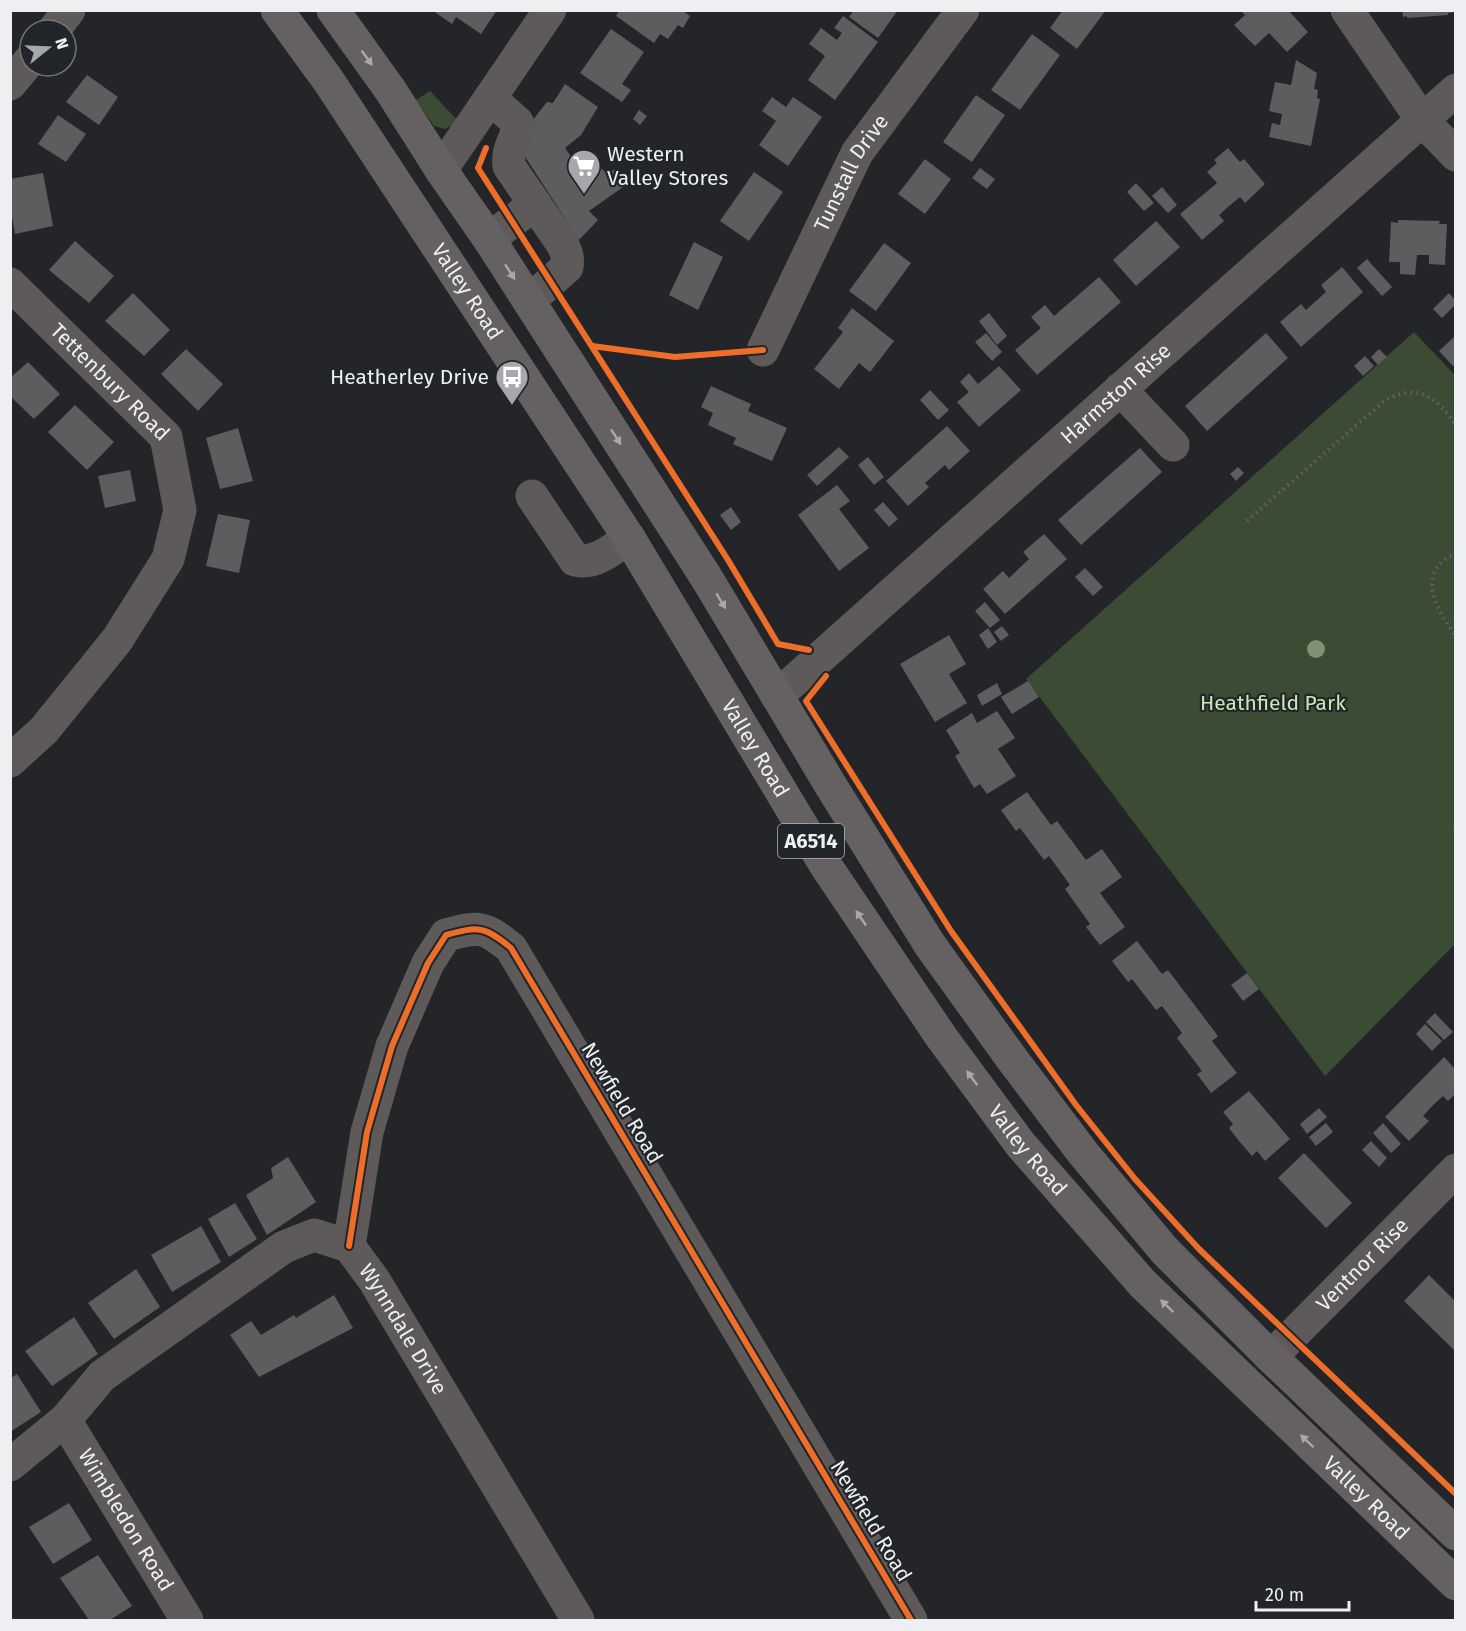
<svg xmlns="http://www.w3.org/2000/svg" width="1466" height="1631" font-family="'Fira Sans',sans-serif">
	<style>
		.green { fill: #3c4b34 }
		.building { fill: #5b5d5f }
		.lines { fill: none; stroke-linecap: round; stroke-linejoin: round }
		.path { stroke: #646263; stroke-width: 4; stroke-dasharray: 1.5 4.5; stroke-linecap: butt }
		.minor { stroke: #5e5a59; stroke-width: 33 }
		.highway { stroke: #656061; stroke-width: 33 }
		.cycleway-casing { stroke: #222529; stroke-width: 10 }
		.cycleway { stroke: #ee6e29; stroke-width: 6 }
		.tree { fill: #7d9274 }
		.oneway { fill: #a9a8aa }
		.labels { text-anchor: middle; dominant-baseline: central; stroke-width: 4.5; stroke-linejoin: round; paint-order: stroke }
		.shield { fill: #222529; stroke: #b0b2b6; stroke-width: 1.5 }
		.shield-label { font-size: 20px; font-weight: bold; fill: #edeff2 }
		.poi-label { font-size: 21px; fill: #edeff2; stroke: #222529; text-anchor: start }
		.street-label { font-size: 21px; fill: #edeff2; stroke: #222529 }
		.park-label { font-size: 21px; fill: #c6ebb2; stroke: #222529 }
	</style>
	<rect width="100%" height="100%" fill="#232528"/>
	<g class="green">
		<path d="M430,91L459,122L445,129L434,126L416,100Z"/>
		<path d="M1414,332L1455,375V944L1325,1076L1026,679Z"/>
	</g>
	<g class="building">
		<path d="M432,10H497L481,34L456,17L452,24Z"/>
		<path d="M619,10H682L690,16L683,28L678,25L668,39L660,34L654,43L616,16Z"/>
		<path d="M854,10H898L878,38L849,17Z"/>
		<path d="M1063,10H1106L1077,49L1050,28Z"/>
		<path d="M1240,10H1288L1308,32L1287,52L1269,33L1255,46L1234,25L1245,15Z"/>
		<path d="M1402,10H1454V12L1448,13V15L1407,18V16L1403,17Z"/>
		<path d="M843,16L878,42L835,100L808,80L825,56L809,44L821,28L837,40L842,33L834,28Z"/>
		<path d="M611,29L644,52L622,84L631,90L622,102L580,73Z"/>
		<path d="M1032,34L1060,55L1020,110L991,90Z"/>
		<path d="M1296,60L1317,73L1314,89L1318,90L1317,98L1320,99L1311,146L1269,137L1272,123L1280,125L1282,114L1269,111L1275,82L1291,85Z"/>
		<path d="M87,75L118,97L99,125L66,102Z"/>
		<path d="M565,84L598,107L581,135L565,148L583,174L598,165L607,174L615,169L626,185L589,211L598,220L579,240L520,149L528,126L547,102L553,103Z"/>
		<path d="M976,95L1005,115L972,162L943,142Z"/>
		<path d="M772,97L786,107L793,97L822,117L788,166L759,145L776,121L762,111Z"/>
		<path d="M639,110L647,116L640,125L633,119Z"/>
		<path d="M58,115L86,134L66,162L38,144Z"/>
		<path d="M1228,148L1240,162L1244,159L1265,184L1245,203L1240,197L1229,206L1219,215L1224,221L1202,240L1180,214L1217,183L1207,172L1217,163L1214,160Z"/>
		<path d="M925,159L951,179L925,214L898,194Z"/>
		<path d="M980,168L995,179L987,189L972,178Z"/>
		<path d="M754,172L783,192L749,241L720,221Z"/>
		<path d="M43,173L53,226L15,234L10,205V179Z"/>
		<path d="M1136,183L1154,203L1144,211L1127,192Z"/>
		<path d="M1162,187L1177,205L1168,213L1152,196Z"/>
		<path d="M1398,220L1440,221L1439,224H1447L1445,265L1429,264V255H1417L1415,275L1400,274V262H1389L1391,222L1398,223Z"/>
		<path d="M1156,221L1180,247L1136,286L1113,260Z"/>
		<path d="M75,241L114,276L89,303L49,270Z"/>
		<path d="M694,242L723,257L698,310L669,295Z"/>
		<path d="M884,243L911,263L876,311L849,291Z"/>
		<path d="M1367,259L1392,287L1382,296L1357,268Z"/>
		<path d="M1342,267L1363,292L1301,347L1280,322L1301,304L1306,310L1326,292L1321,285Z"/>
		<path d="M1099,277L1121,302L1037,375L1015,350L1041,328L1031,317L1045,305L1054,316Z"/>
		<path d="M133,293L170,330L144,356L105,321Z"/>
		<path d="M1449,293L1455,300V305L1442,318L1433,309Z"/>
		<path d="M852,308L894,341L870,372L859,363L839,389L814,369L843,332L838,328Z"/>
		<path d="M989,313L1007,336L997,345L979,321Z"/>
		<path d="M986,333L1002,352L992,361L975,342Z"/>
		<path d="M1266,333L1288,358L1207,431L1185,406Z"/>
		<path d="M1455,336V364L1453,366L1439,351Z"/>
		<path d="M186,349L223,384L198,411L161,374Z"/>
		<path d="M1379,349L1387,357L1378,365L1371,357Z"/>
		<path d="M1365,356L1374,366L1363,376L1354,366Z"/>
		<path d="M28,362L60,394L34,419L10,396V378Z"/>
		<path d="M999,366L1021,390L979,427L957,402L969,392L960,382L969,373L978,384Z"/>
		<path d="M711,386L751,404L748,411L787,428L772,461L733,444L736,438L708,425L713,413L701,407Z"/>
		<path d="M930,390L949,410L938,420L920,400Z"/>
		<path d="M75,405L114,442L87,470L48,432Z"/>
		<path d="M947,426L970,451L949,470L945,465L925,483L929,487L908,506L886,481Z"/>
		<path d="M238,428L253,481L220,489L206,438Z"/>
		<path d="M839,447L849,457L817,486L807,475Z"/>
		<path d="M1140,448L1162,472L1081,545L1058,520Z"/>
		<path d="M868,457L884,477L874,485L858,465Z"/>
		<path d="M1238,467L1244,473L1236,481L1230,474Z"/>
		<path d="M130,470L136,501L105,508L98,476Z"/>
		<path d="M837,485L850,501L839,509L869,548L839,571L798,515Z"/>
		<path d="M883,502L898,519L889,527L874,510Z"/>
		<path d="M731,507L741,522L731,530L720,515Z"/>
		<path d="M218,514L250,520L239,573L206,566Z"/>
		<path d="M1044,534L1067,559L1005,614L983,589L1003,571L1009,578L1029,559L1023,552Z"/>
		<path d="M1085,568L1103,587L1093,596L1075,577Z"/>
		<path d="M985,602L1000,620L990,628L975,611Z"/>
		<path d="M1002,626L1009,635L1001,641L994,632Z"/>
		<path d="M988,628L997,642L988,649L979,635Z"/>
		<path d="M949,635L966,664L949,674L967,703L935,722L900,664Z"/>
		<path d="M1028,681L1039,697L1012,714L1001,697Z"/>
		<path d="M997,683L1002,694L982,706L977,695Z"/>
		<path d="M997,711L1015,738L998,749L1016,776L987,794L980,784L974,788L955,756L960,753L946,730L972,713L977,723Z"/>
		<path d="M1027,792L1051,825L1057,821L1086,860L1102,849L1122,877L1100,893L1125,927L1100,945L1086,927L1090,924L1065,889L1070,885L1049,856L1044,860L1020,828L1016,831L1001,810Z"/>
		<path d="M1137,941L1162,974L1168,970L1218,1036L1212,1041L1237,1073L1211,1093L1197,1074L1202,1071L1177,1038L1182,1033L1162,1006L1156,1010L1132,979L1128,982L1112,961Z"/>
		<path d="M1247,973L1259,989L1243,1001L1231,985Z"/>
		<path d="M1435,1013L1453,1032L1444,1040L1426,1022Z"/>
		<path d="M1425,1024L1442,1041L1432,1051L1416,1034Z"/>
		<path d="M1444,1057L1455,1069V1094L1448,1101L1443,1096L1433,1105L1423,1116L1429,1121L1409,1141L1385,1117Z"/>
		<path d="M1249,1091L1290,1139L1265,1161L1257,1151L1252,1156L1239,1141L1229,1128L1233,1124L1223,1112Z"/>
		<path d="M1319,1108L1327,1117L1307,1134L1300,1124Z"/>
		<path d="M1326,1123L1333,1132L1316,1146L1309,1137Z"/>
		<path d="M1383,1123L1401,1144L1391,1153L1373,1133Z"/>
		<path d="M1371,1141L1387,1158L1379,1167L1362,1150Z"/>
		<path d="M1304,1153L1352,1203L1326,1228L1278,1178Z"/>
		<path d="M288,1157L316,1202L267,1235L246,1195L273,1178L271,1168Z"/>
		<path d="M235,1203L257,1239L229,1257L208,1219Z"/>
		<path d="M201,1226L221,1262L172,1292L151,1255Z"/>
		<path d="M136,1269L160,1307L114,1339L88,1303Z"/>
		<path d="M1429,1275L1455,1301L1454,1350L1404,1301Z"/>
		<path d="M334,1295L353,1328L259,1377L230,1335L251,1321L261,1335L294,1315L296,1318Z"/>
		<path d="M74,1317L98,1354L52,1386L25,1351Z"/>
		<path d="M17,1374L41,1412L10,1432V1379Z"/>
		<path d="M69,1503L92,1540L53,1564L29,1527Z"/>
		<path d="M98,1555L132,1606L110,1620H89L60,1578Z"/>
	</g>
	<g class="lines">
		<g class="path">
			<path d="M1247,521L1383,402C1417,381 1436,397 1456,425"/>
			<path d="M1456,552C1452,555 1448,557 1444,560C1417,583 1442,615 1456,637"/>
			<path d="M1454,826L1456,825"/>
		</g>
		<g class="minor">
			<path d="M1347,10L1422,120L1456,155"/>
			<path d="M54,30L69,10"/>
			<path d="M10,84L30,60"/>
			<path d="M490,98L517,122L519,127C514,142 507,150 509,166L559,239C565,248 569,256 567,267L529,301"/>
			<path d="M441,170L550,10"/>
			<path d="M489,239L535,204"/>
			<path id="s1" d="M10,284L166,437L180,510L168,559L117,640L44,730L10,761"/>
			<path id="s2" d="M763,350L857,153L963,10"/>
			<path d="M1120,389L1173,445"/>
			<path d="M532,496L575,560C596,565 612,549 629,538"/>
			<path id="s3" d="M777,696L1456,90"/>
			<path d="M349,1246L367,1132L392,1046L428,963L446,935C479,926 484,926 511,948L911,1620"/>
			<path id="s4" d="M1271,1357L1456,1170"/>
			<path id="s5" d="M65,1420L187,1620"/>
			<path id="s6" d="M10,1465L65,1420L102,1376L284,1247L314,1235L349,1246L374,1280L578,1620"/>
		</g>
		<g class="highway">
			<path id="s7" d="M277,10L328,80L629,538L826,866L942,1038L1021,1145L1143,1284L1456,1584"/>
			<path d="M333,10L391,91L441,170L489,239L706,577L831,786L930,945L1012,1059L1083,1153L1165,1251L1271,1357L1456,1534"/>
		</g>
		<g class="cycleway-casing">
			<g id="cycleway">
				<path d="M486,148L478,168L728,560L778,644L809,650"/>
				<path d="M592,346L675,357L763,350"/>
				<path d="M826,676L806,701L951,931L1076,1105L1135,1179L1199,1249L1456,1494"/>
				<path d="M349,1246L367,1132L392,1046L428,963L446,935C479,926 484,926 511,948L911,1620"/>
			</g>
		</g>
		<use href="#cycleway" class="cycleway"/>
	</g>
	<circle class="tree" cx="1316" cy="649" r="9"/>
	<defs><path id="oneway-solid" d="M-6-.8H1V-3.2L6.5 0L1 3.2V.8H-6Z" transform="scale(1.5)"/></defs>
	<g class="oneway">
		<use href="#oneway-solid" transform="translate(367 58) rotate(54)"/>
		<use href="#oneway-solid" transform="translate(510 272) rotate(57)"/>
		<use href="#oneway-solid" transform="translate(616 437) rotate(57)"/>
		<use href="#oneway-solid" transform="translate(721 601) rotate(59)"/>
		<use href="#oneway-solid" transform="translate(861 918) rotate(-124)"/>
		<use href="#oneway-solid" transform="translate(972 1078) rotate(-126)"/>
		<use href="#oneway-solid" transform="translate(1167 1306) rotate(-136)"/>
		<use href="#oneway-solid" transform="translate(1307 1441) rotate(-136)"/>
	</g>
	<defs>
		<g id="supermarket-pin" transform="scale(1.725)"><path d="M0 17L-7.5 6A9.5 9.5 0 1 1 7.5 6Z" fill="#a6a8ab" stroke="#222529"/><path d="M-6-5.5h2.5l.6 2H6L4.5 2H-2.5L-4.4-4H-6ZM-1.5 3.2a1.3 1.3 0 1 0 .1 0ZM3 3.2a1.3 1.3 0 1 0 .1 0Z" fill="#fff"/></g>
		<g id="bus-pin" transform="scale(1.725)"><path d="M0 17L-7.5 6A9.5 9.5 0 1 1 7.5 6Z" fill="#a6a8ab" stroke="#222529"/><path d="M-5-6H5V4H4V6H2V4H-2V6H-4V4H-5ZM-3.5-4V0h7V-4ZM-3.5 1.2v1.5H-2V1.2ZM2 1.2v1.5H3.5V1.2Z" fill="#fff"/></g>
	</defs>
	<g fill-rule="evenodd">
		<use href="#supermarket-pin" x="584" y="166"/>
		<use href="#bus-pin" x="512" y="377"/>
	</g>
	<g class="labels">
		<rect class="shield" x="778" y="824" width="66" height="34" rx="4.5"/>
		<g class="shield-label">
			<text x="811" y="841">A6514</text>
		</g>
		<g class="poi-label">
			<text x="607" y="154">Western<tspan x="607" dy="24">Valley Stores</tspan></text>
			<text x="489" y="377" text-anchor="end">Heatherley Drive</text>
		</g>
		<g class="street-label">
			<text stroke="none"><textPath href="#s2" startOffset="198">Tunstall Drive</textPath></text>
			<text stroke="none"><textPath href="#s7" startOffset="340">Valley Road</textPath></text>
			<text stroke="none"><textPath href="#s1" startOffset="140">Tettenbury Road</textPath></text>
			<text stroke="none"><textPath href="#s3" startOffset="454">Harmston Rise</textPath></text>
			<text stroke="none"><textPath href="#s7" startOffset="880">Valley Road</textPath></text>
			<text transform="translate(622 1103) rotate(59)">Newfield Road</text>
			<text stroke="none"><textPath href="#s7" startOffset="1366">Valley Road</textPath></text>
			<text stroke="none"><textPath href="#s4" startOffset="130">Ventnor Rise</textPath></text>
			<text stroke="none"><textPath href="#s6" startOffset="520">Wynndale Drive</textPath></text>
			<text stroke="none"><textPath href="#s7" startOffset="1852">Valley Road</textPath></text>
			<text stroke="none"><textPath href="#s5" startOffset="117">Wimbledon Road</textPath></text>
			<text transform="translate(871 1521) rotate(59)">Newfield Road</text>
		</g>
		<g class="park-label">
			<text x="1273" y="703">Heathfield Park</text>
		</g>
	</g>
	<rect width="1466" height="1631" fill="none" stroke="#edeff2" stroke-width="24"/>
	<g transform="translate(48 48) rotate(72)"><circle r="28" fill="#222529" stroke="#737679" stroke-width="1.5"/>
	<path d="M0-4.5L10 22L0 15L-10 22Z" fill="#a6a8ab"/>
	<text y="-9" font-size="16" font-weight="bold" text-anchor="middle" fill="#edeff2">N</text>
	</g>
	<path d="M1256 1601v9h93v-9" fill="none" stroke="#edeff2" stroke-width="3"/>
	<text x="1265" y="1601" font-size="18" fill="#edeff2" stroke="#222529" stroke-width="4.5" paint-order="stroke">20 m</text>
</svg>
